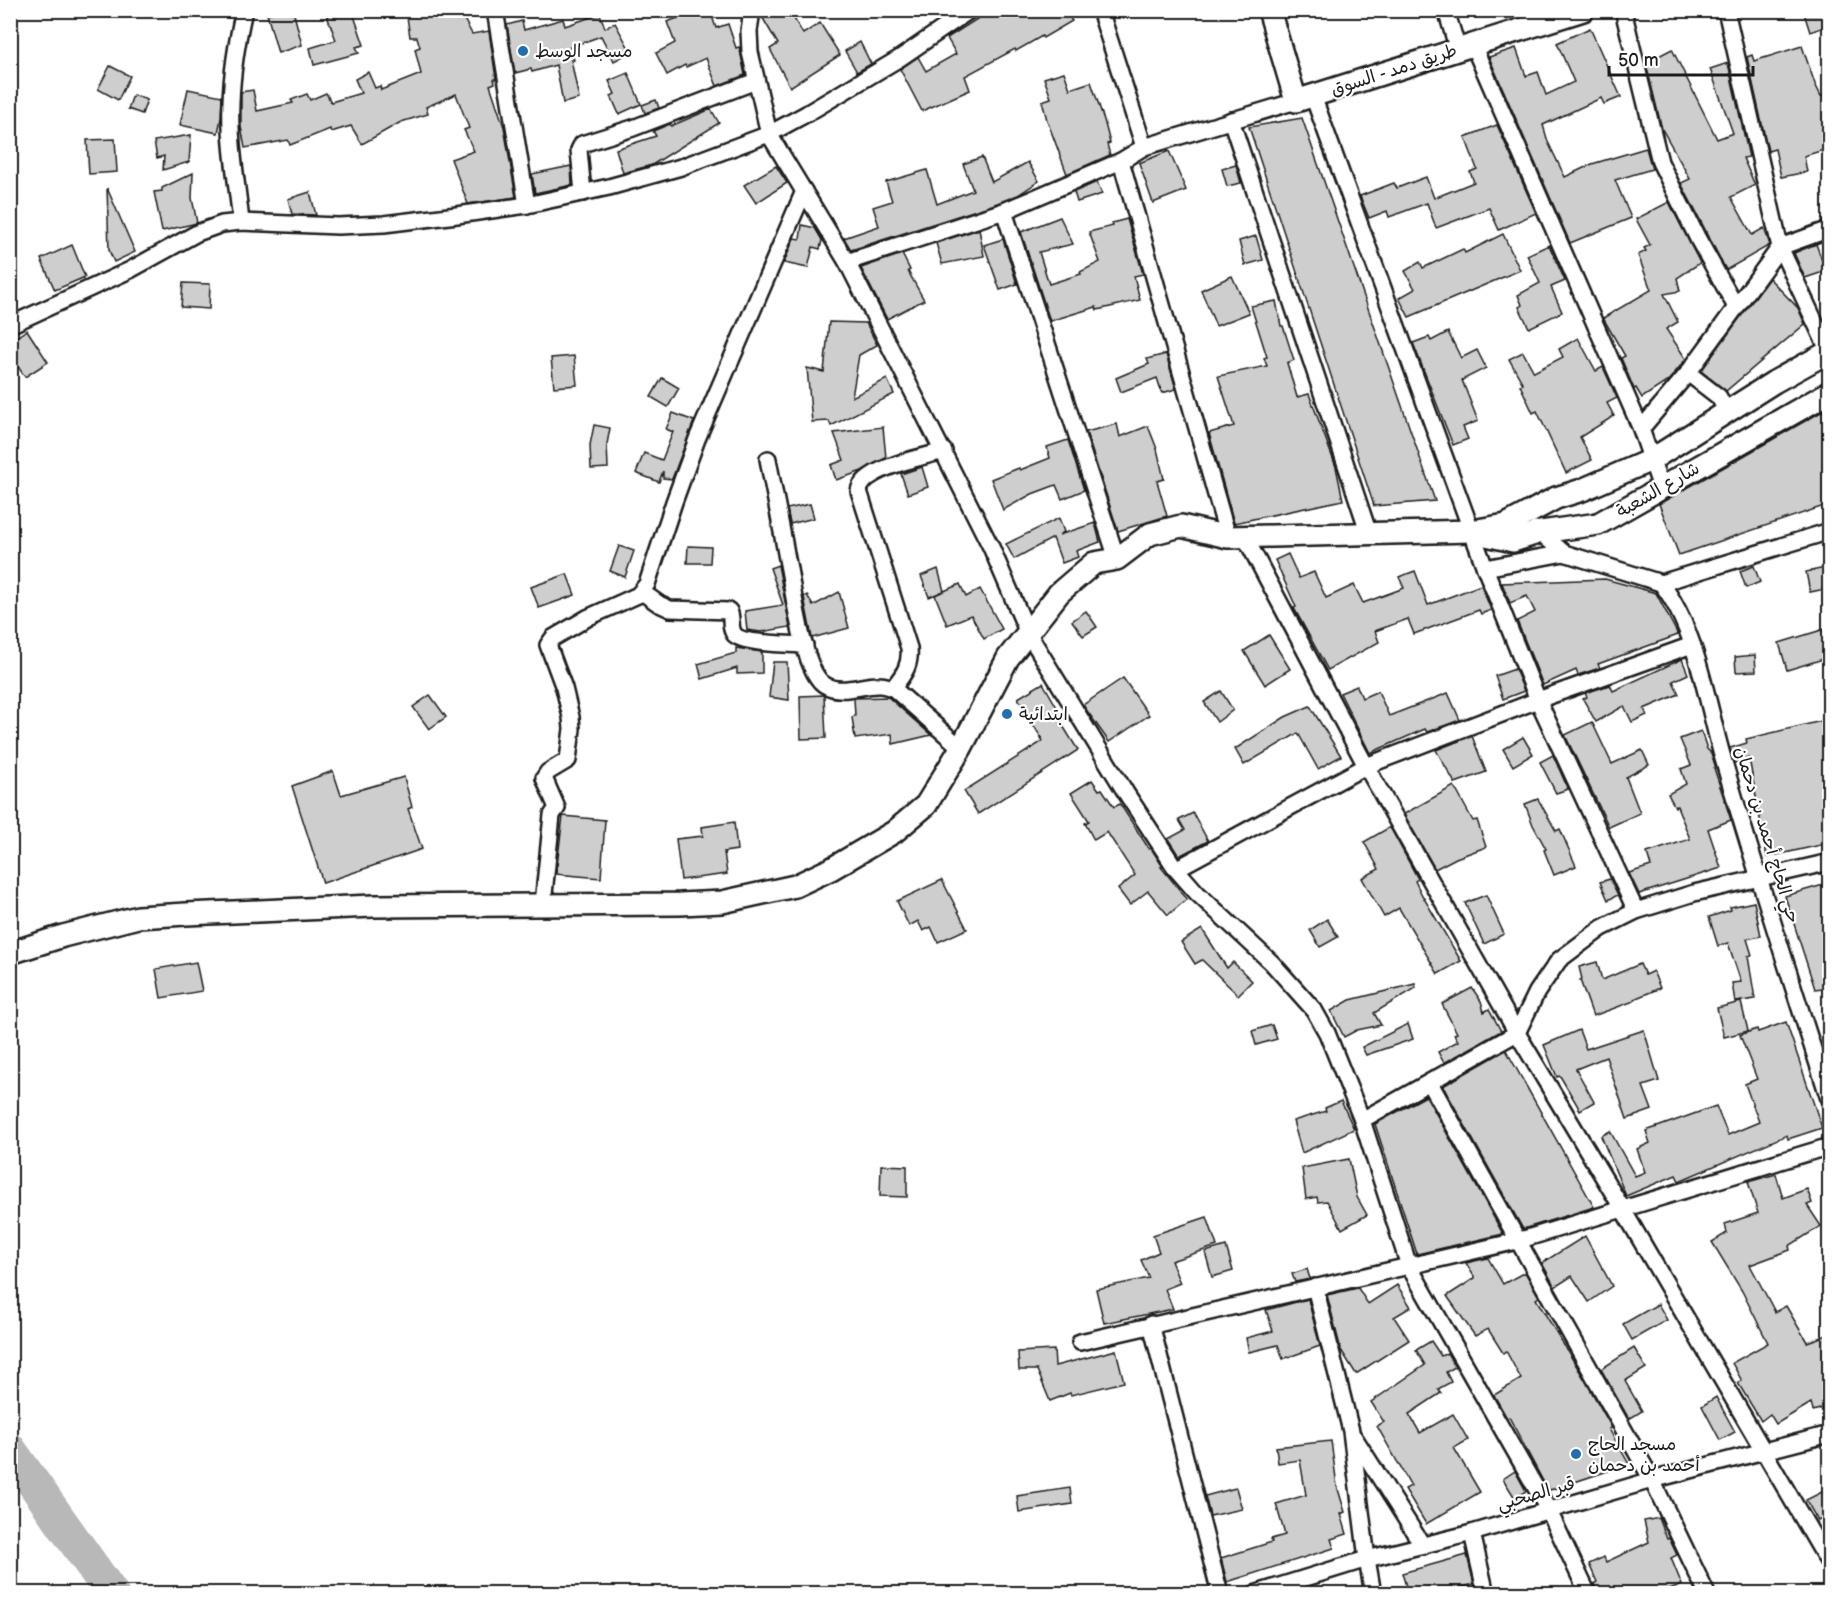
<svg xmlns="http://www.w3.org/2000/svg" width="1840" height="1604" font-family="'Balsamiq Sans','Playpen Sans Arabic',sans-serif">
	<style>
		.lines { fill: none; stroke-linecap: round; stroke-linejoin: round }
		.river { stroke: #b8b8b8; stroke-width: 34 }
		.building { fill: #cecece; stroke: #1c1c1c; stroke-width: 1.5 }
		.street-casing { stroke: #1c1c1c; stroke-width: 20 }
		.secondary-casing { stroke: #1c1c1c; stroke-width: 26 }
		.street { stroke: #fff; stroke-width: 15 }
		.secondary { stroke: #fff; stroke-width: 21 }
		.poi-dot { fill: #1f6fb2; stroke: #fff; stroke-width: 2 }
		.labels { text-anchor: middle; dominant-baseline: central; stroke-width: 4.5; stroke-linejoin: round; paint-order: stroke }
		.poi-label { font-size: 18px; fill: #1c1c1c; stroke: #fff; text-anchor: start }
		.street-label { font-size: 18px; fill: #1c1c1c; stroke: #fff }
	</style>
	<rect width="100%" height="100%" fill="#fff"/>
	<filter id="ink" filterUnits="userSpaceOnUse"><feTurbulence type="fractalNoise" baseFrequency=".0167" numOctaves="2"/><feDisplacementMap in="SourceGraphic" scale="12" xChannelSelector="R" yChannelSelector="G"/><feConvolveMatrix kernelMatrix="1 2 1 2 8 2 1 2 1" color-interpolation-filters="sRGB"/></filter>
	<g filter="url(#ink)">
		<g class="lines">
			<path class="river" d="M10,1450L112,1594"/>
		</g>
		<g class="building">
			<path d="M280,10H293L302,45L278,53L267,14Z"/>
			<path d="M343,10H352L364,45L356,47L359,53L314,65L310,48L336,40L327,16Z"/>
			<path d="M406,10H459L472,34L489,31L496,79H494L495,83L490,85L504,127L516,197L468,204L451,159L474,151L464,130L469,128L456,94L426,107L428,114L401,122L362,144L351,126L331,132L330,129L290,145L288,140L245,148L241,127V92L253,90L257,111L293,103L291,100L307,94L310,100L326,93L331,102L361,93L355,79L368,72L375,88L380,86L381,90L421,74L415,49L420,47L417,37H410Z"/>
			<path d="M688,10H710L716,28L728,24L736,48L739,47L740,50L745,75L717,86L706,58L686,67L685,65L667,75L656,53L675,43L667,22L689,14Z"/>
			<path d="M762,10H789L803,34L820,23L840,55L790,87L770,49L778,44L761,15Z"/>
			<path d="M991,10H1065L1072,21L1043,38L1042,36L1016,51L1015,49L965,76L970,90L922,111L900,69L918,57L926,71L956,54L947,38Z"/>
			<path d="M1803,10H1830V25L1810,32Z"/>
			<path d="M600,14L605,28L615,23L631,52L614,61L601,36L570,47L574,60H571L579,99L563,103L556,65L532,72L531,69L515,73L507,25L522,21L524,30L563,19L565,26Z"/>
			<path d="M1590,28L1621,97L1604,104L1601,98L1543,125L1548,142L1565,177L1592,164L1646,148L1652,169L1615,180L1631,218L1570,243L1489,57L1516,48L1526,76L1538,72L1546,95L1574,82L1557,43Z"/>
			<path d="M860,42L871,64L857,72L845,51Z"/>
			<path d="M1802,46L1815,84L1821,96L1830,93V148L1804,156L1807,172L1781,177L1775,149L1768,151L1747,57L1752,55L1754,61Z"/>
			<path d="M1672,49L1717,139L1733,133L1710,69L1728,63L1749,157L1743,158L1755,185L1731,197L1752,235L1764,228L1770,245L1726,270L1681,183L1690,179L1662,129L1645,60L1650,57L1651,60Z"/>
			<path d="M110,66L130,76L118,100L98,89Z"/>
			<path d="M1064,72L1070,89L1091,82L1104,120L1110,143L1107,144L1110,155L1067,174L1047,120L1042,101L1051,98L1044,78Z"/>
			<path d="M628,73L641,104L619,114L611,96L615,94L609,81Z"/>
			<path d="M188,89L222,96L221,118L218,133L180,125Z"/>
			<path d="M133,95L147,100L142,114L128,109Z"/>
			<path d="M656,100L659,108L645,113L642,105Z"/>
			<path d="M711,109L719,123L652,165L623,173L616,149L656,136L653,131L670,124L671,126Z"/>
			<path d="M1302,118L1435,501L1374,506L1249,127Z"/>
			<path d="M1497,125L1536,213L1499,230L1489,208L1436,228L1427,203L1389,217L1387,211L1369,218L1360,196L1394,183L1397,188L1426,177L1434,198L1474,182L1470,172L1477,169L1465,137Z"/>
			<path d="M191,135L189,162L163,170L164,156L157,158L154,141Z"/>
			<path d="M115,139L117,172L89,174L87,140Z"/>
			<path d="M1169,151L1186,190L1153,203L1139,163Z"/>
			<path d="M982,157L992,182L1028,162L1039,181L1018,195L992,205L851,250L844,238L879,226L873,207L892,201L886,182L927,170L937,204L973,190L963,164Z"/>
			<path d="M1236,165L1241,183L1227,186L1222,169Z"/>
			<path d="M571,166L572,185L535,193L532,174Z"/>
			<path d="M776,166L787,183L756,203L744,185Z"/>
			<path d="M193,173L192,198L197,223L162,231L154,192L162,191V188Z"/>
			<path d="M1097,182L1102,194L1077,202L1074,192Z"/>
			<path d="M107,188L135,252L114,262L109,250Z"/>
			<path d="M310,192L316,215L292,214L288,199Z"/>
			<path d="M1669,202L1700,263L1677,278L1680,291L1664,294L1678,322L1666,329L1686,359L1668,381L1642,398L1636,388L1634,389L1621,358L1625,356L1603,318L1651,290L1638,255L1646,251L1644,248L1650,245L1636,219Z"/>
			<path d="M1060,217L1073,244L1039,252L1049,284L1081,274L1080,272L1100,262L1089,232L1113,226L1112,223L1127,219L1143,274L1134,276L1140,300L1097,310L1096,307L1050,321L1021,232Z"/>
			<path d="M802,225L815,228L822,240L820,249L813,247L808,268L784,263L794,238L800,239Z"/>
			<path d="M979,229L984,256L942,264L936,243Z"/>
			<path d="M1503,234L1520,270L1409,317L1399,298L1415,289L1405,271L1420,262L1423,268L1463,249L1465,253Z"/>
			<path d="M1256,236L1263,260L1245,265L1239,241Z"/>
			<path d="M1003,239L1017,284L1000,290L984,245Z"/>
			<path d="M1816,244L1826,271L1805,278L1794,253Z"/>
			<path d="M72,245L85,277L55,290L41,259Z"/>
			<path d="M1549,245L1565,281L1551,287L1562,312L1529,328L1519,307L1522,305L1518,295L1540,283L1527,255Z"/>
			<path d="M902,254L910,270L908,271L924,300L887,319L861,268Z"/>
			<path d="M1232,276L1249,313L1216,326L1201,290Z"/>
			<path d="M1769,278L1798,308L1805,324L1726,391L1701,371Z"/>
			<path d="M183,283L210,284L209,309L181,307Z"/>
			<path d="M1276,301L1281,326H1283L1294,360L1287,363L1297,397L1309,394L1336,467L1343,500L1234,523L1209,433L1234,426L1218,376L1267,366L1264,358L1267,357L1251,306Z"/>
			<path d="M829,322L866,323L877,345L859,355L852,397L887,379L894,394L831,426L829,421L812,422L807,368L824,372Z"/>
			<path d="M27,330L48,362L25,377L10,355V341Z"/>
			<path d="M1448,332L1461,358L1477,350L1486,368L1462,380L1478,421L1463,427L1468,439L1453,445L1413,343L1429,337L1431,341Z"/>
			<path d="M1578,338L1596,371L1603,367L1617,398L1607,403L1614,416L1580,437L1592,460L1566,473L1537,411L1533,413L1520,385L1523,384L1509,359L1523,352L1534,372L1563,357L1559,349Z"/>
			<path d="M1166,354L1176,389L1162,393L1157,378L1121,392L1116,378L1149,364L1147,359Z"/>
			<path d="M574,356L577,385L554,387L551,358Z"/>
			<path d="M662,378L679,388L668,407L651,397Z"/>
			<path d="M1830,407V504L1679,555L1659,504Z"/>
			<path d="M673,413L694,421L672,479L663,478V471L659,482L636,473L644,453L662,460L673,432L666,429Z"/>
			<path d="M1117,424L1120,437L1148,426L1157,449L1164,479L1157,481L1167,516L1118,531L1086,432Z"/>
			<path d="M594,425L610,428L607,444L608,468L591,469L590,445Z"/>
			<path d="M883,427L886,458L862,471L836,480L831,465L844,460L834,433Z"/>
			<path d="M1068,440L1084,490L1062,499L1056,485L1032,494L1003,510L991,479L1019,468L1020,470L1050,458L1047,447Z"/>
			<path d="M922,467L928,487L908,494L901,474Z"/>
			<path d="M810,504L814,518L790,524L787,509Z"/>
			<path d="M1059,518L1064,532L1059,535L1095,523L1100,542L1076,551L1078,557L1062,563L1053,538L1014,559L1006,544Z"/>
			<path d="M619,546L634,551L625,577L610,571Z"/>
			<path d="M688,546L711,547L710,563H687Z"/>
			<path d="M1288,554L1299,578L1314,572L1326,598L1354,585L1363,603L1404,588L1399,577L1415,571L1428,605L1481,585L1491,610L1481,614L1479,610L1414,634L1408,619L1375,631L1379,642L1328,670L1294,608L1296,607L1275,560Z"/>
			<path d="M778,565L790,627L761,632L747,630L745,611L783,605L770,568Z"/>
			<path d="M1754,566L1760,582L1746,588L1740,571Z"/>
			<path d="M1830,567V588L1810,592L1806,572Z"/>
			<path d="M938,569L944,591L929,597L921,576Z"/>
			<path d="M567,574L575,595L539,608L531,587Z"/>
			<path d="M1605,579L1656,593L1678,635L1598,664L1600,668L1578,675L1576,670L1543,685L1517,621L1535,612L1527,596L1510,603L1502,583Z"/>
			<path d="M960,584L966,597L980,589L1002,629L984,639L971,615L947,625L935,595Z"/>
			<path d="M839,592L849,628L812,638L804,597L807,595L813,606Z"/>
			<path d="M1086,611L1097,627L1083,636L1072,621Z"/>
			<path d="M1825,629L1830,645V657L1787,670L1779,643Z"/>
			<path d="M1269,635L1290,669L1265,685L1244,651Z"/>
			<path d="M736,648L762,652V673L737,674V668L702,679L698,664L736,653Z"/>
			<path d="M1755,655L1756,671L1736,672L1735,657Z"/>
			<path d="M1682,659L1688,674L1673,681L1679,694L1644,709L1647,715L1632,722L1624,706L1596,722L1583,699L1587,697L1585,693L1610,685L1613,691Z"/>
			<path d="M773,662H787L789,700L769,697Z"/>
			<path d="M1515,669L1524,691L1503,699L1495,676Z"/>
			<path d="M1123,678L1149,715L1109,742L1083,705Z"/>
			<path d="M1043,683L1062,716L1058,718L1078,750L978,814L964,791L1043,741L1018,698Z"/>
			<path d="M1357,686L1362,698L1378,691L1389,716L1448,693L1460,720L1427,732L1425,729L1370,753L1340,693Z"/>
			<path d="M1221,691L1233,710L1217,722L1204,702Z"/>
			<path d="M430,695L446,717L429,729L413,707Z"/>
			<path d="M824,695L826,738L801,739L800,696Z"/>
			<path d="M888,697L931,735L893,744L892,734L855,739L852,717L855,716L854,698Z"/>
			<path d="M1310,706L1341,756L1318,769L1298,733L1244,765L1235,749L1285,717Z"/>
			<path d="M1830,719V843L1767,857L1749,758L1734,763L1730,748L1747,743L1746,739Z"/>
			<path d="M1592,722L1612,764L1642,750L1649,765L1626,777L1640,813L1609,827L1565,735Z"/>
			<path d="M1701,731L1707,749L1711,753L1716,768H1714L1731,820L1708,829L1721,868L1639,894L1629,873L1651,866L1647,853L1690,839L1677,806L1675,807L1668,794L1686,784L1681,769L1691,765L1680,739Z"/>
			<path d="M1472,736L1486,772L1455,783L1436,750Z"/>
			<path d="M1523,737L1533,754L1513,766L1503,749Z"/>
			<path d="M1553,755L1568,789L1556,793L1540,762Z"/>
			<path d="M333,771L341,795L404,777L412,807L408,809L422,849L323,883L292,786Z"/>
			<path d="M1092,780L1099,790L1102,789L1114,807L1120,804L1149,849L1151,848L1163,867H1161L1187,899L1168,915L1148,891L1130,905L1118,889L1135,875L1107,832L1094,840L1085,823L1089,821L1071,793Z"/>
			<path d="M1454,786L1473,821L1477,820L1486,847L1456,858L1435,869L1404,814Z"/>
			<path d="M1538,799L1556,831L1560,829L1576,866L1554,875L1544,850L1546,849L1533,825L1525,804Z"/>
			<path d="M1193,813L1208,841L1179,856L1168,839L1185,830L1179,820Z"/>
			<path d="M563,816L605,820L601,878L556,874Z"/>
			<path d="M734,822L737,850L724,852L727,874L681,880L676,839L703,836L702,827Z"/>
			<path d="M1390,827L1418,879L1415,881L1422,895L1461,961L1438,974L1399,908L1384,917L1362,878L1379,869L1364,842Z"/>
			<path d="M1610,879L1618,895L1608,900L1600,882Z"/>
			<path d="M942,880L967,929L938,942L931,927L923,931L918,921L909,926L897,901Z"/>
			<path d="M1830,883V987L1815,989L1785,896Z"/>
			<path d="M1486,895L1504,934L1484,944L1465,903Z"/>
			<path d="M1754,902L1761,936L1747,939L1752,955L1748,956L1755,999L1735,1002L1732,983L1741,982L1728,943L1718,946L1709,917L1731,910L1730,907Z"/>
			<path d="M1327,919L1338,937L1320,947L1310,930Z"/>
			<path d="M1202,929L1227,968L1233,962L1252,981L1238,995L1202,960L1195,964L1181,942Z"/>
			<path d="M196,962L202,991L161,998L156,969Z"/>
			<path d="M1597,962L1602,980L1640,964L1645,975L1653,971L1660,988L1634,999V1001L1593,1016L1580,980L1582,979L1579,967Z"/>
			<path d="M1415,984L1416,988L1374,1013L1381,1025L1357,1030L1344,1037L1331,1011L1350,1000Z"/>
			<path d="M1472,988L1481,1001L1484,1012L1489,1009L1501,1031L1444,1063L1438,1052L1458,1041L1454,1034L1457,1033L1442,1004Z"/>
			<path d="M1741,1002L1748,1031L1724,1037L1717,1008Z"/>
			<path d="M1786,1022L1822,1128L1788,1139L1787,1135L1679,1181L1676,1175L1626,1196L1601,1136L1610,1131L1635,1176L1645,1172L1637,1149L1650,1143L1646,1131L1716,1106L1728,1135L1759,1122L1745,1084L1757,1079L1740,1035L1757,1029L1758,1032Z"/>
			<path d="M1408,1024L1413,1039L1366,1055L1362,1047Z"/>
			<path d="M1272,1025L1277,1039L1256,1045L1252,1031Z"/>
			<path d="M1579,1030L1586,1049L1644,1030L1659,1081L1643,1086L1652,1110L1627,1119L1606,1057L1576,1069L1594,1102L1580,1110L1560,1076L1557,1077L1544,1045Z"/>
			<path d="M1506,1050L1594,1207L1523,1229L1443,1086Z"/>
			<path d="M1426,1096L1503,1234L1417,1254L1375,1124Z"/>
			<path d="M1341,1101L1354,1129L1302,1153L1293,1121L1326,1111L1325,1108Z"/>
			<path d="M1349,1159L1357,1197L1367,1215L1342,1229L1327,1201L1318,1202L1317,1197L1306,1199L1302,1168Z"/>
			<path d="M881,1165L907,1166V1197L880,1196Z"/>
			<path d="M1776,1174L1783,1198L1807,1189L1812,1203L1807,1205L1821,1226L1789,1246L1790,1250L1750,1265L1775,1312L1786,1306L1807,1342L1830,1334V1406L1813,1411L1811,1403L1776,1424L1770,1414L1761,1421L1738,1383L1742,1381L1732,1363L1768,1343L1742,1291L1712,1242L1727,1233L1725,1224L1758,1213L1748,1182Z"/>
			<path d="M1207,1217L1217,1246L1171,1261L1180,1283L1165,1289L1173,1309L1104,1323L1096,1289L1149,1278L1141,1260L1159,1252L1153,1235Z"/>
			<path d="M1585,1236L1612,1286L1589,1302L1572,1276L1555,1287L1542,1263Z"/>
			<path d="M1226,1246L1233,1271L1212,1277L1205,1252Z"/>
			<path d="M1488,1258L1503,1284L1525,1272L1539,1297L1536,1299L1582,1375L1612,1428L1609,1429L1629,1464L1550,1490L1543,1481L1509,1417L1507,1418L1494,1395L1521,1379L1520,1377L1506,1351L1503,1353L1488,1329L1475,1336L1447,1296L1475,1278L1466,1263Z"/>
			<path d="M1307,1269L1310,1279L1295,1282L1292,1274Z"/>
			<path d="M1397,1285L1411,1307L1394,1317L1409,1340L1356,1374L1341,1350L1327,1295L1358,1288L1368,1304Z"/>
			<path d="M1308,1299L1320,1346L1283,1359L1278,1345L1249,1352L1246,1338L1273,1331L1266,1310Z"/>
			<path d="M1658,1304L1667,1320L1632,1340L1623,1324Z"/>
			<path d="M1431,1341L1441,1356L1447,1353L1455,1367L1446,1372L1451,1382L1438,1389L1441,1393L1409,1414L1420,1433L1453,1414L1468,1440L1454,1448L1480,1492L1426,1524L1405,1489L1411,1486L1377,1426L1384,1422L1371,1402L1425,1365L1416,1350Z"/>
			<path d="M1634,1348L1646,1368L1625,1381L1642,1411L1629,1419L1601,1369Z"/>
			<path d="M1054,1350L1055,1366L1116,1350L1124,1382L1071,1395L1070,1393L1050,1401L1037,1370H1019L1018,1352Z"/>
			<path d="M1716,1397L1735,1432L1720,1440L1702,1406Z"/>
			<path d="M1331,1441L1337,1486L1345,1512L1341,1514L1347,1534L1331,1539L1334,1548L1227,1582L1221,1558L1272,1542L1271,1539L1285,1535L1276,1504L1306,1495L1300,1460L1278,1463L1276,1447Z"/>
			<path d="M1515,1471L1526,1491L1515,1498L1503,1479Z"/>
			<path d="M1070,1488L1072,1504L1019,1512L1017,1496Z"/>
			<path d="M1236,1488L1242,1509L1210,1516L1205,1496Z"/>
			<path d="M1830,1488V1515L1818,1521L1806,1500Z"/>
			<path d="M1659,1518L1667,1539L1669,1538L1677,1555L1671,1558L1682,1585L1662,1593H1598L1594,1584L1597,1582L1589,1564L1604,1557L1606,1562L1649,1542L1644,1521Z"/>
			<path d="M1467,1555L1474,1584L1441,1593H1429L1427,1588L1408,1593L1402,1573Z"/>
		</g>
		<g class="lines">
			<g class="street-casing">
				<g id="street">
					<path d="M495,10L527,205"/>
					<path d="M752,10L749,31L750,52L769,134L847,262L991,547L1028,633L1126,793L1176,869L1197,893L1272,963L1314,1010L1327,1033L1362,1120L1409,1266L1549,1511L1588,1594"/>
					<path d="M1100,10L1144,147"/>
					<path d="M1446,10L1458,50"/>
					<path d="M1623,10L1660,162L1698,239L1736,307"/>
					<path d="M1726,10L1780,247L1830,354"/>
					<path d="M1473,45L1641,429L1661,488"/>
					<path d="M1313,96L1485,568L1538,700L1636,911"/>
					<path d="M1231,120L1369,534"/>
					<path d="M1121,161L1228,537"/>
					<path d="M583,193L579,150L582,144L633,128L756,81"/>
					<path d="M1004,211L1117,559"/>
					<path d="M241,222C237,182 229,142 231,102C232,71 237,41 244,10"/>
					<path d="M847,262L1004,211L1121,161L1144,147L1296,101"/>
					<path d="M10,325L130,270L197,233L222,224L241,222L338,226L384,224L457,215L527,205L609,187L681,167L769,134L806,114L900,58L970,10"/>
					<path d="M1688,373L1719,397L1727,413"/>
					<path d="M1641,429L1688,373L1780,247L1830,229"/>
					<path d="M768,459C774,492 781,525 787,559C793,585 802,672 825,685C841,695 863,684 880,685C884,685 889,687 893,688L961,748"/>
					<path d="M1536,529L1564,553L1661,583L1830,531"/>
					<path d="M1244,535L1366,766L1517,1033L1622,1208L1830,1565"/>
					<path d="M1485,568L1564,553"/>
					<path d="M1661,583C1698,631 1707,705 1724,762C1757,876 1794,989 1830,1102"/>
					<path d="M642,592L659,604L670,609L729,611C733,618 729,627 734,634C741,644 791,644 805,645"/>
					<path d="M893,688C903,675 911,666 909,648L859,491C863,468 923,457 944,451"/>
					<path d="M1176,869L1366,766L1538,700L1692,645"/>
					<path d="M543,904L552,815L557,808L544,778L548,772L568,760L572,729L571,717L564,688L548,645L553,638L589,617L638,595L647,584L674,502L697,439L804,191"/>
					<path d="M1430,1083L1652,1480L1707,1594"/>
					<path d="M1362,1120L1517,1033L1537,992L1559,960L1602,928L1636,911L1694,893L1830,862"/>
					<path d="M1315,1287L1351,1431L1367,1559L1373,1594"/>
					<path d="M1151,1324L1220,1594"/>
					<path d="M1080,1342L1517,1241L1830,1146"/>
					<path d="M1354,1437L1423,1546"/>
					<path d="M1472,1533L1486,1594"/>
					<path d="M1254,1594L1367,1559L1472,1533L1652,1480L1830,1434"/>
				</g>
			</g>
			<g class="secondary-casing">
				<g id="secondary">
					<path d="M1269,10L1296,101L1583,10"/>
					<path d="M1482,534L1513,541L1541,532L1598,524L1830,392"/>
					<path d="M10,953L63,936L138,917L186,914L373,906L680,904L722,902L795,886L831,869L894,832L926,805L961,748L1008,658L1059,593L1094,563L1117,559L1150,534L1181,526L1228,537L1472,531L1506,525L1556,498L1582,490L1651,460L1774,382L1830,351"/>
				</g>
			</g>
			<use href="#street" class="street"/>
			<use href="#secondary" class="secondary"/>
		</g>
	</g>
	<g class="poi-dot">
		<circle cx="523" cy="51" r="6"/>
		<circle cx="1007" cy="714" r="6"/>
		<circle cx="1576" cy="1454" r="6"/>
	</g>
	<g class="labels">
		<g class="poi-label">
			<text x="535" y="51">مسجد الوسط</text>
			<text x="1019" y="714">ابتدائية</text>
			<text x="1588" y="1444">مسجد الحاج<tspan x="1588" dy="21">أحمد بن دحمان</tspan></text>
		</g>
		<g class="street-label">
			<text transform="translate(1394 70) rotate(-18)">طريق دمد - السوق</text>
			<text transform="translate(1658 490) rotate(-30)">شارع الشعبة</text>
			<text transform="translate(1767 835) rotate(73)">حي الحاج أحمد بن دحمان</text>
			<text transform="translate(1536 1494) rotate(-16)">قبر الصحبي</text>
		</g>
	</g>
	<rect width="1840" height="1604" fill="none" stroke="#fff" stroke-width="36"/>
	<rect x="18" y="18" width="1804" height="1568" fill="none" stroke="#1c1c1c" stroke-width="2" filter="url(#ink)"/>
	<path d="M1609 66v9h144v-9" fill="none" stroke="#1c1c1c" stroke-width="3"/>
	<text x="1618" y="66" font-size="18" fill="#1c1c1c" stroke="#ffffff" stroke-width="4.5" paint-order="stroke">50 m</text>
</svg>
